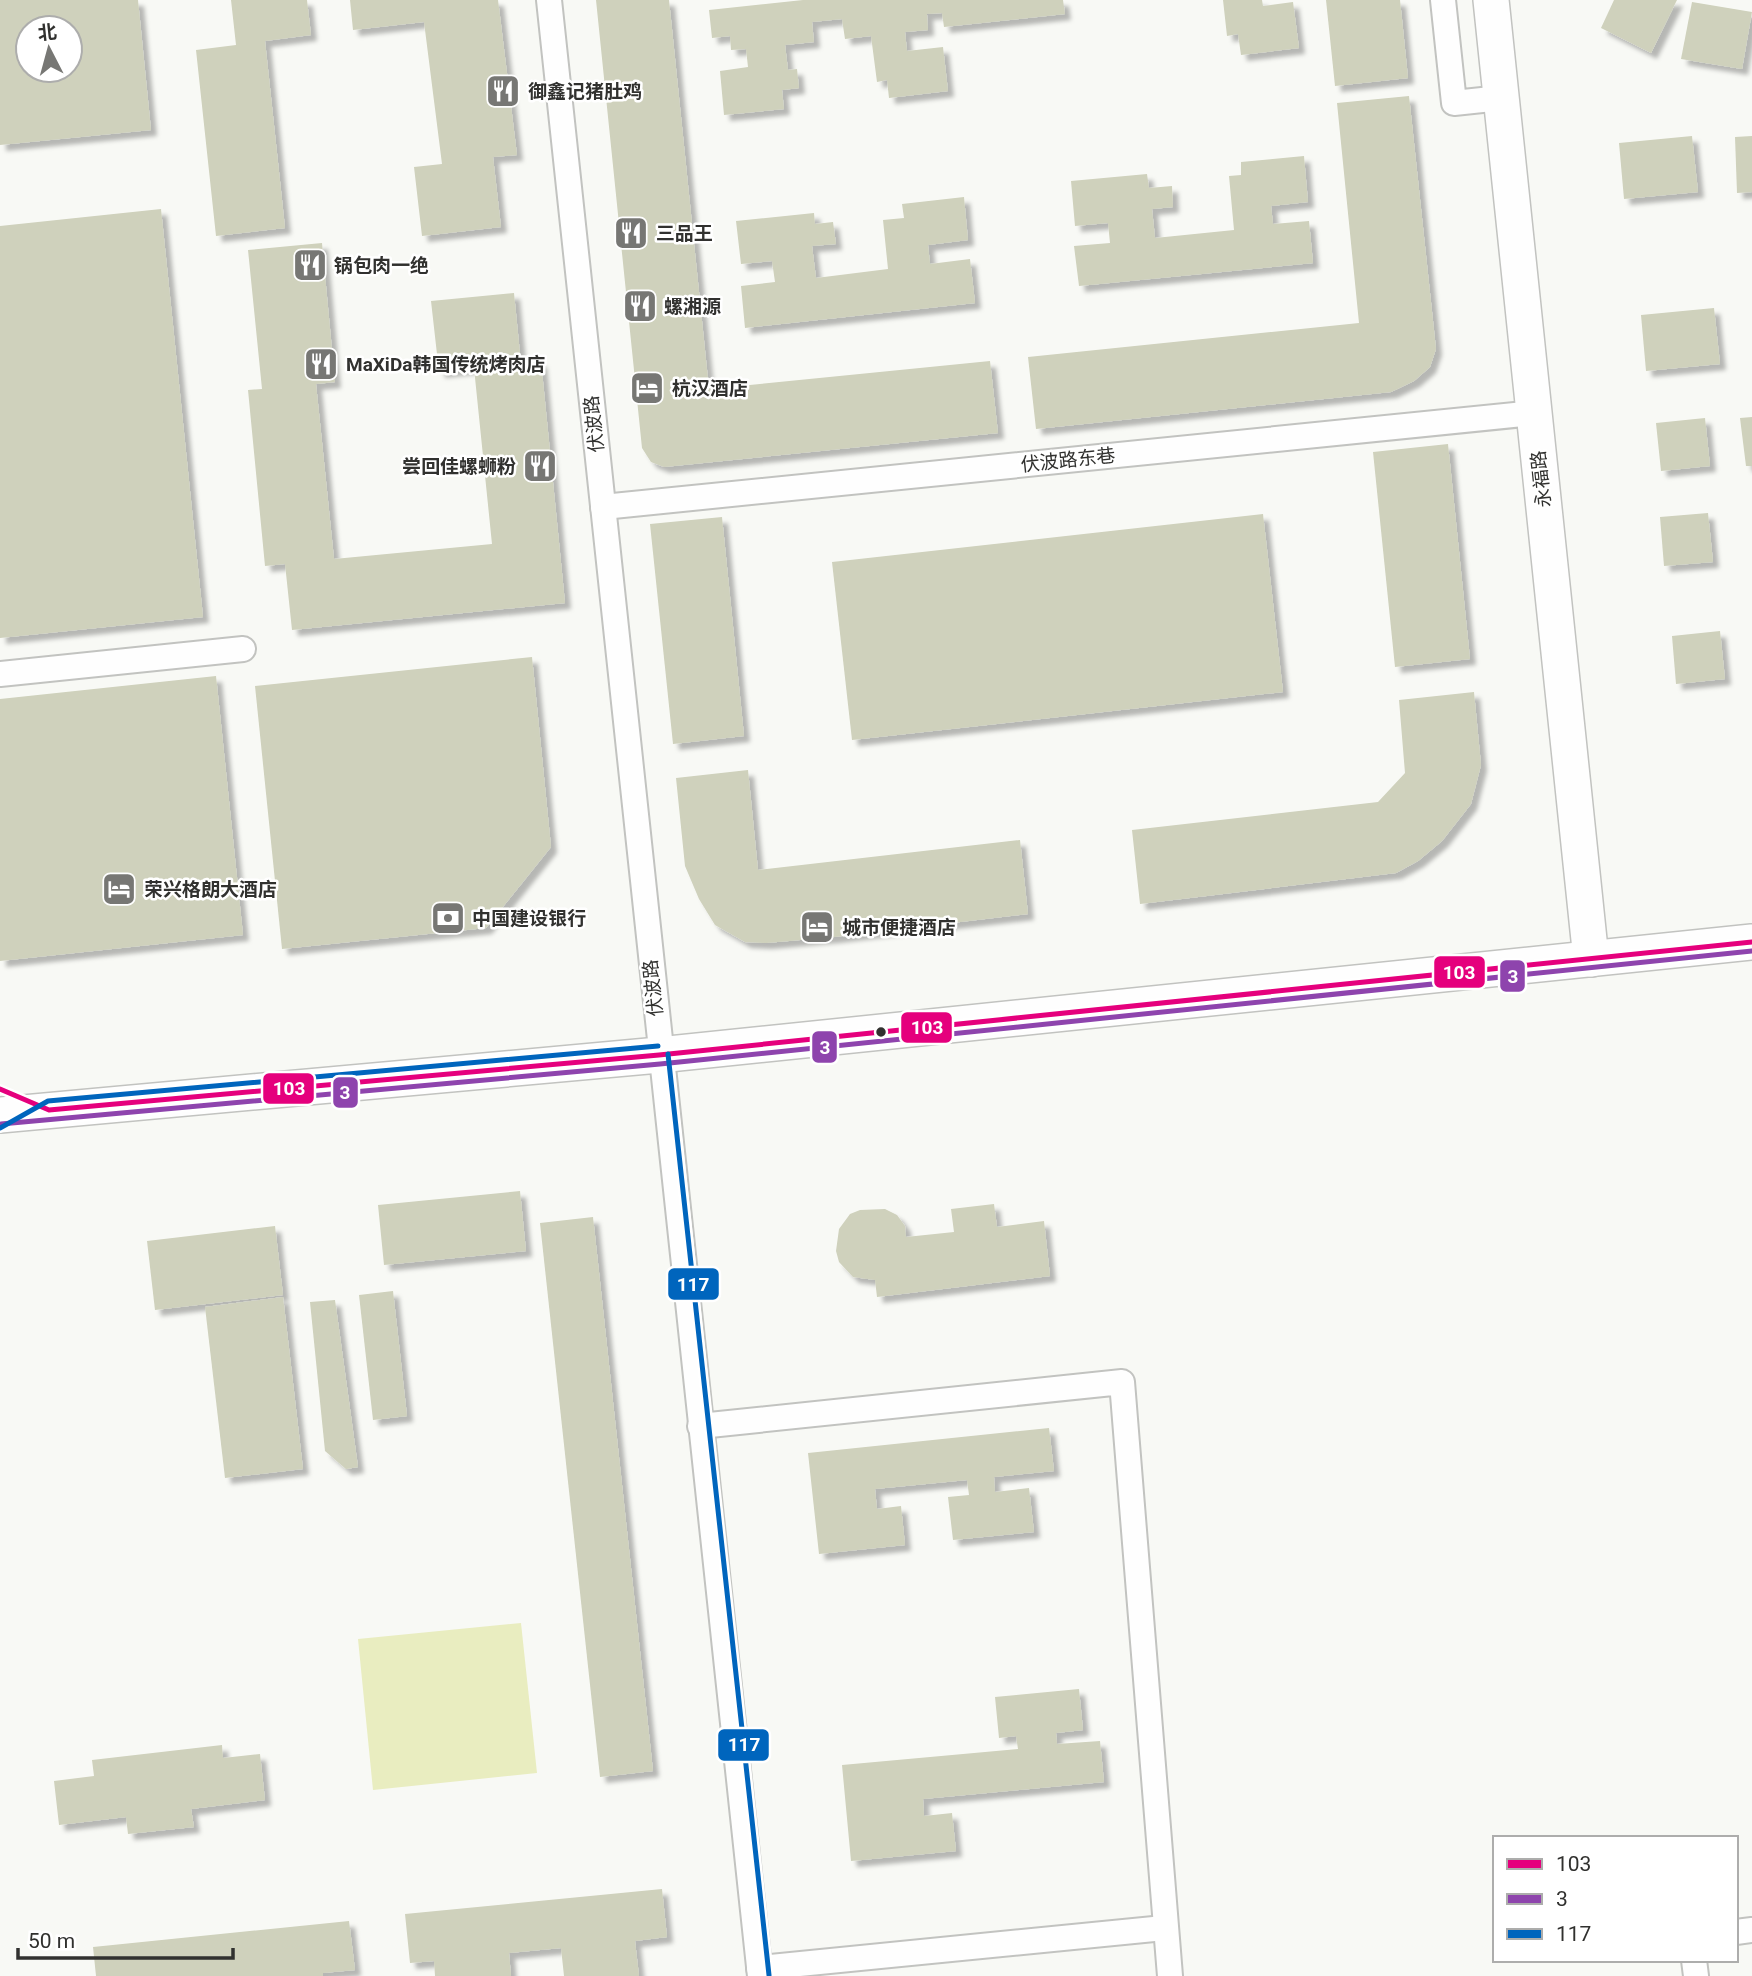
<svg xmlns="http://www.w3.org/2000/svg" width="1752" height="1976" font-family="Roboto,'Noto Sans SC',sans-serif">
	<style>
		.green { fill: #e9edc0 }
		.building { fill: #cfd1bc; fill-rule: evenodd; filter: url(#shadow) }
		.lines { fill: none; stroke-linecap: round; stroke-linejoin: round }
		.street-casing { stroke: #c2c3c0; stroke-width: 28 }
		.secondary-casing { stroke: #c2c3c0; stroke-width: 38 }
		.street { stroke: #fefefe; stroke-width: 24 }
		.secondary { stroke: #fefefe; stroke-width: 35 }
		.bus-1-casing { stroke: #fff; stroke-width: 10 }
		.bus-2-casing { stroke: #fff; stroke-width: 10 }
		.bus-3-casing { stroke: #fff; stroke-width: 10 }
		.bus-1 { stroke: #e5007d; stroke-width: 5 }
		.bus-2 { stroke: #8e44ad; stroke-width: 5 }
		.bus-3 { stroke: #0065bd; stroke-width: 5 }
		.bus-dot { fill: #31312f; stroke: #fff; stroke-width: 2.5 }
		.labels { text-anchor: middle; dominant-baseline: central; stroke-width: 5; stroke-linejoin: round; paint-order: stroke }
		.poi-label { font-size: 19px; font-weight: bold; fill: #31312f; stroke: #fff; text-anchor: start }
		.street-label { font-size: 19px; fill: #31312f; stroke: #fff }
		.line-badge { stroke: #fff; stroke-width: 2.5 }
		.badge-label { font-size: 19px; text-anchor: middle; font-weight: bold; fill: #fff }
	</style>
	<defs>
		<filter id="shadow"><feDropShadow dx="6" dy="6" stdDeviation="2" flood-color="#0004"/></filter>
	</defs>
	<rect width="100%" height="100%" fill="#f8f9f5"/>
	<path class="green" d="M521,1623L537,1773L373,1790L358,1639Z"/>
	<g class="building">
		<path d="M0,0H138L151,130L0,145ZM28,28H70V70H28Z"/>
		<path d="M231,0H307L311,35L265,41L285,228L216,236L196,50L236,45Z"/>
		<path d="M350,0H498L517,155L493,157L501,227L422,236L414,167L442,164L424,22L353,30Z"/>
		<path d="M596,0H669L709,389L990,361L998,433L664,467L651,462L642,448Z"/>
		<path d="M803,0H1063L1065,14L944,27L942,13L927,14L928,30L905,32L907,51L943,47L948,91L889,98L887,80L877,82L871,36L845,39L842,19L812,22L814,42L785,45L788,70L797,69L799,88L782,90L784,109L724,115L720,71L748,67L746,49L731,50L730,36L712,38L709,10Z"/>
		<path d="M1223,0H1262L1263,6L1293,2L1299,48L1241,55L1238,34L1227,36Z"/>
		<path d="M1326,0H1400L1408,78L1335,86Z"/>
		<path d="M1614,0H1677L1651,53L1601,28Z"/>
		<path d="M1692,2L1752,12L1742,69L1681,59Z"/>
		<path d="M1409,96L1436,349L1430,367L1414,381L1391,392L1036,429L1028,357L1359,323L1337,103Z"/>
		<path d="M1692,136L1698,192L1624,199L1619,143Z"/>
		<path d="M1752,136V192L1737,193L1735,137Z"/>
		<path d="M1304,156L1308,202L1271,206L1273,224L1309,221L1313,263L1079,286L1074,246L1110,243L1108,223L1075,226L1071,181L1147,174L1149,188L1172,186L1173,207L1152,209L1155,238L1234,230L1229,176L1241,175V162Z"/>
		<path d="M964,197L968,240L928,245L930,264L970,259L975,303L745,328L741,286L775,282L772,261L741,264L736,221L814,213L815,224L833,222L836,244L812,246L816,278L888,269L883,220L904,218L902,204Z"/>
		<path d="M161,209L203,617L0,638V226Z"/>
		<path d="M322,243L335,382L316,384L334,559L492,544L474,368L439,372L431,301L514,293L521,364L541,361L565,603L292,630L285,564L265,566L248,390L262,389L248,250Z"/>
		<path d="M1714,308L1720,364L1646,371L1641,315Z"/>
		<path d="M1752,417V466H1746L1740,418Z"/>
		<path d="M1705,418L1710,466L1661,471L1656,423Z"/>
		<path d="M1448,444L1470,659L1395,667L1373,452Z"/>
		<path d="M1708,513L1713,562L1664,566L1660,517Z"/>
		<path d="M1263,514L1283,692L852,740L832,562Z"/>
		<path d="M722,517L744,736L673,744L650,524Z"/>
		<path d="M1720,631L1725,679L1676,684L1672,636Z"/>
		<path d="M532,657L551,847L486,928L282,949L255,686Z"/>
		<path d="M216,676L243,935L0,961V699Z"/>
		<path d="M1474,692L1481,765L1471,804L1442,841L1418,861L1396,873L1140,904L1132,830L1378,802L1405,773L1399,700Z"/>
		<path d="M748,770L758,870L1020,840L1028,914L834,937L766,943L745,942L715,925L699,899L685,866L676,778Z"/>
		<path d="M520,1191L526,1251L384,1265L378,1205Z"/>
		<path d="M994,1204L997,1227L1044,1221L1050,1276L877,1297L875,1280L853,1277L839,1262L836,1251L839,1229L850,1214L860,1210L885,1209L897,1215L905,1226L906,1237L954,1232L951,1209Z"/>
		<path d="M593,1217L653,1771L600,1777L540,1223Z"/>
		<path d="M275,1226L283,1295L155,1310L147,1241Z"/>
		<path d="M393,1291L407,1416L373,1420L359,1295Z"/>
		<path d="M283,1297L303,1469L225,1478L205,1307Z"/>
		<path d="M335,1300L358,1467L346,1469L325,1451L310,1302Z"/>
		<path d="M1049,1428L1054,1471L994,1477L995,1492L1029,1488L1034,1532L953,1540L948,1497L969,1495L967,1480L875,1489L877,1509L901,1506L905,1545L819,1554L808,1453Z"/>
		<path d="M1079,1689L1083,1730L1056,1733L1057,1744L1100,1741L1104,1782L923,1799L924,1816L952,1813L956,1851L851,1861L842,1765L1018,1749L1016,1736L999,1738L995,1697Z"/>
		<path d="M222,1745L223,1758L260,1754L265,1800L191,1809L194,1827L128,1834L126,1817L59,1825L54,1781L94,1776L92,1760Z"/>
		<path d="M662,1889L667,1937L635,1941L639,1976H564L561,1948L509,1953L511,1976H435L434,1961L410,1963L405,1914Z"/>
		<path d="M349,1921L355,1970L323,1973V1976H96L93,1947Z"/>
	</g>
	<g class="lines">
		<g class="street-casing">
			<g id="street">
				<path d="M549,0L760,1976"/>
				<path d="M1443,0L1454,103L1501,98"/>
				<path d="M603,507L1534,413"/>
				<path d="M0,674L243,649"/>
				<path d="M700,1426L1122,1382L1170,1976"/>
				<path d="M1736,1932L1752,1930"/>
				<path d="M1694,1960L1696,1976"/>
				<path d="M759,1968L1164,1928"/>
			</g>
		</g>
		<g class="secondary-casing">
			<g id="secondary">
				<path d="M1491,0L1591,959"/>
				<path d="M0,1115L659,1055L1752,942"/>
			</g>
		</g>
		<use href="#street" class="street"/>
		<use href="#secondary" class="secondary"/>
		<g class="bus-1-casing">
			<path id="bus-1" d="M0,1089L49,1110L659,1055L1752,942"/>
		</g>
		<g class="bus-2-casing">
			<path id="bus-2" d="M1,1124L660,1064L1752,951"/>
		</g>
		<g class="bus-3-casing">
			<g id="bus-3">
				<path d="M668,1054L769,1975"/>
				<path d="M0,1128L48,1101L658,1046"/>
			</g>
		</g>
		<use href="#bus-1" class="bus-1"/>
		<use href="#bus-2" class="bus-2"/>
		<use href="#bus-3" class="bus-3"/>
	</g>
	<defs>
		<g id="restaurant-square" transform="scale(1.75)"><rect x="-9" y="-9" width="18" height="18" rx="4" fill="#777774" stroke="#fff"/><path d="M-5-6h1v4h1v-4h1v4h1v-4h1v5L-1.5 .5V6h-2V.5L-5-1ZM5-6V6H3V1.5H1.5Q1.5-4 5-6Z" fill="#fff"/></g>
		<g id="hotel-square" transform="scale(1.75)"><rect x="-9" y="-9" width="18" height="18" rx="4" fill="#777774" stroke="#fff"/><path d="M-6-4.5h1.5V1H6V5H4.5V3h-9V5H-6ZM-4 0a1.8 1.8 0 1 1 3.6 0ZM.5 0V-2.5h3Q6-2.5 6 0Z" fill="#fff"/></g>
		<g id="bank-square" transform="scale(1.75)"><rect x="-9" y="-9" width="18" height="18" rx="4" fill="#777774" stroke="#fff"/><path d="M-6-4H6V4H-6ZM0-2.3a2.3 2.3 0 1 0 0 4.6a2.3 2.3 0 1 0 0-4.6Z" fill="#fff"/></g>
	</defs>
	<g fill-rule="evenodd">
		<use href="#restaurant-square" x="503" y="91"/>
		<use href="#restaurant-square" x="631" y="233"/>
		<use href="#restaurant-square" x="310" y="265"/>
		<use href="#restaurant-square" x="640" y="306"/>
		<use href="#restaurant-square" x="321" y="364"/>
		<use href="#hotel-square" x="647" y="388"/>
		<use href="#restaurant-square" x="540" y="466"/>
		<use href="#hotel-square" x="119" y="889"/>
		<use href="#bank-square" x="448" y="918"/>
		<use href="#hotel-square" x="817" y="927"/>
	</g>
	<circle class="bus-dot" cx="881" cy="1032" r="6"/>
	<g class="labels">
		<g class="poi-label">
			<text x="528" y="91">御鑫记猪肚鸡</text>
			<text x="656" y="233">三品王</text>
			<text x="334" y="265">锅包肉一绝</text>
			<text x="664" y="306">螺湘源</text>
			<text x="346" y="364">MaXiDa韩国传统烤肉店</text>
			<text x="672" y="388">杭汉酒店</text>
			<text x="516" y="466" text-anchor="end">尝回佳螺蛳粉</text>
			<text x="144" y="889">荣兴格朗大酒店</text>
			<text x="472" y="918">中国建设银行</text>
			<text x="842" y="927">城市便捷酒店</text>
		</g>
		<g class="street-label">
			<text transform="translate(594 424) rotate(-96)">伏波路</text>
			<text transform="translate(1068 460) rotate(-6)">伏波路东巷</text>
			<text transform="translate(1541 479) rotate(-96)">永福路</text>
			<text transform="translate(653 988) rotate(-96)">伏波路</text>
		</g>
	</g>
	<g class="line-badge">
		<rect x="1433" y="955" width="53" height="34" rx="7" fill="#e5007d"/>
		<rect x="1499" y="959" width="27" height="34" rx="7" fill="#8e44ad"/>
		<rect x="900" y="1011" width="53" height="33" rx="7" fill="#e5007d"/>
		<rect x="811" y="1030" width="27" height="34" rx="7" fill="#8e44ad"/>
		<rect x="262" y="1072" width="53" height="33" rx="7" fill="#e5007d"/>
		<rect x="332" y="1076" width="27" height="33" rx="7" fill="#8e44ad"/>
		<rect x="667" y="1267" width="53" height="34" rx="7" fill="#0065bd"/>
		<rect x="717" y="1728" width="53" height="34" rx="7" fill="#0065bd"/>
	</g>
	<g class="badge-label">
		<text x="1459" y="979">103</text>
		<text x="1513" y="983">3</text>
		<text x="927" y="1034">103</text>
		<text x="825" y="1054">3</text>
		<text x="289" y="1095">103</text>
		<text x="345" y="1099">3</text>
		<text x="693" y="1291">117</text>
		<text x="744" y="1751">117</text>
	</g>
	<rect x="1493" y="1836" width="245" height="126" fill="#ffffff" stroke="#adadac" stroke-width="2"/>
	<rect x="1507" y="1859" width="35" height="10" fill="#e5007d" stroke="#adadac" stroke-width="2"/>
	<text x="1556" y="1871" font-size="21" fill="#31312f">103</text>
	<rect x="1507" y="1894" width="35" height="10" fill="#8e44ad" stroke="#adadac" stroke-width="2"/>
	<text x="1556" y="1906" font-size="21" fill="#31312f">3</text>
	<rect x="1507" y="1929" width="35" height="10" fill="#0065bd" stroke="#adadac" stroke-width="2"/>
	<text x="1556" y="1941" font-size="21" fill="#31312f">117</text>
	<g transform="translate(49 49) rotate(354)"><circle r="33" fill="#ffffff" stroke="#adadac" stroke-width="2"/>
	<path d="M0-5L12 26L0 18L-12 26Z" fill="#777774"/>
	<text y="-10" font-size="19" font-weight="bold" text-anchor="middle" fill="#31312f">北</text>
	</g>
	<path d="M18 1948v10h215v-10" fill="none" stroke="#31312f" stroke-width="3.5"/>
	<text x="28" y="1948" font-size="21" fill="#31312f" stroke="#ffffff" stroke-width="5" paint-order="stroke">50 m</text>
</svg>
